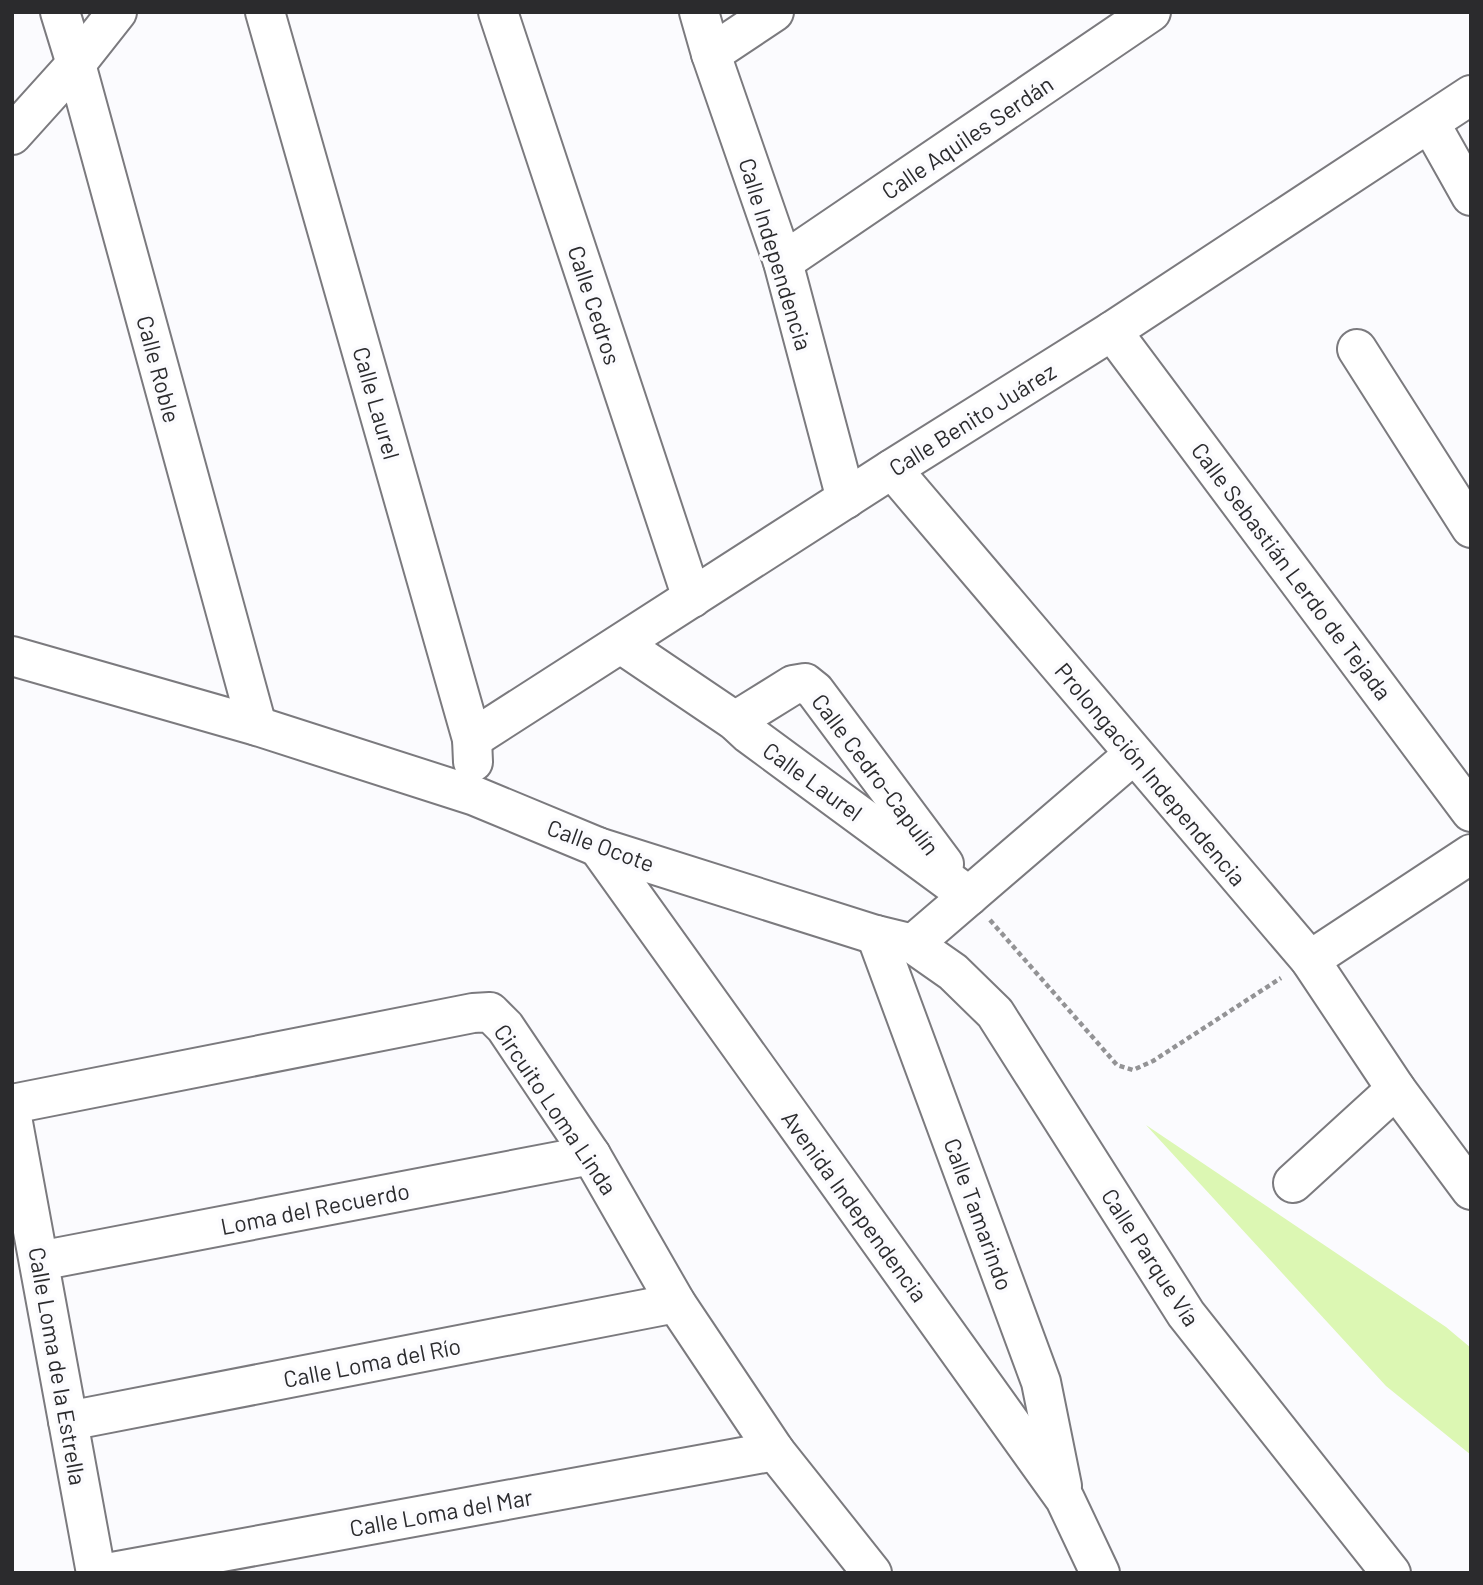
<svg xmlns="http://www.w3.org/2000/svg" width="1483" height="1585" font-family="Barlow,sans-serif">
	<style>
		.green { fill: #dcf7b3 }
		.lines { fill: none; stroke-linecap: round; stroke-linejoin: round }
		.minor-casing { stroke: #7b7a7e; stroke-width: 42 }
		.path { stroke: #939395; stroke-width: 4.5; stroke-dasharray: 5 3.5; stroke-linecap: butt }
		.minor { stroke: #fff; stroke-width: 38 }
		.labels { text-anchor: middle; dominant-baseline: central; stroke-width: 7; stroke-linejoin: round; paint-order: stroke }
		.street-label { font-size: 23px; fill: #2b2b2d; stroke: #fbfbfe }
	</style>
	<rect width="100%" height="100%" fill="#fbfbfe"/>
	<path class="green" d="M1146,1125L1446,1327L1471,1348V1455L1386,1386Z"/>
	<g class="lines">
		<g class="minor-casing">
			<g id="minor">
				<path d="M60,12L76,64L257,726"/>
				<path d="M265,12L472,739L473,762"/>
				<path d="M498,12L692,598"/>
				<path d="M699,12L711,54L783,262L846,499"/>
				<path d="M711,54L774,12"/>
				<path d="M1430,123L1471,196"/>
				<path d="M12,135L76,64L117,12"/>
				<path d="M783,262L1151,12"/>
				<path d="M1112,331L1471,812"/>
				<path d="M1357,349L1471,528"/>
				<path d="M892,469L1310,960L1396,1089L1471,1190"/>
				<path d="M621,644L735,721L749,734L969,896"/>
				<path d="M12,656L257,726L475,796L598,847L876,935L913,944L953,972L995,1013L1186,1314L1391,1573"/>
				<path d="M735,721L793,685L805,683L815,691L944,864"/>
				<path d="M472,739L892,469L1112,331L1471,95"/>
				<path d="M598,847L1065,1499L1100,1573"/>
				<path d="M876,935L1041,1382L1062,1486"/>
				<path d="M913,944L1133,755"/>
				<path d="M1310,960L1471,854"/>
				<path d="M12,1104L473,1013L490,1012L505,1027L591,1155L676,1303L775,1451L872,1573"/>
				<path d="M12,1117L96,1573"/>
				<path d="M1293,1183L1396,1089"/>
				<path d="M39,1261L591,1155"/>
				<path d="M68,1421L676,1303"/>
				<path d="M107,1573L775,1451"/>
			</g>
		</g>
		<path class="path" d="M990,920L1117,1065L1133,1070L1153,1061L1281,978"/>
		<use href="#minor" class="minor"/>
	</g>
	<g class="labels">
		<g class="street-label">
			<text transform="translate(967 137) rotate(-34)">Calle Aquiles Serdán</text>
			<text transform="translate(776 254) rotate(73)">Calle Independencia</text>
			<text transform="translate(595 305) rotate(72)">Calle Cedros</text>
			<text transform="translate(159 369) rotate(75)">Calle Roble</text>
			<text transform="translate(377 403) rotate(74)">Calle Laurel</text>
			<text transform="translate(972 419) rotate(-32)">Calle Benito Juárez</text>
			<text transform="translate(1292 571) rotate(53)">Calle Sebastián Lerdo de Tejada</text>
			<text transform="translate(876 774) rotate(53)">Calle Cedro-Capulín</text>
			<text transform="translate(1151 774) rotate(50)">Prolongación Independencia</text>
			<text transform="translate(813 781) rotate(36)">Calle Laurel</text>
			<text transform="translate(601 845) rotate(20)">Calle Ocote</text>
			<text transform="translate(556 1109) rotate(56)">Circuito Loma Linda</text>
			<text transform="translate(855 1206) rotate(54)">Avenida Independencia</text>
			<text transform="translate(315 1208) rotate(-11)">Loma del Recuerdo</text>
			<text transform="translate(979 1214) rotate(70)">Calle Tamarindo</text>
			<text transform="translate(1151 1257) rotate(57)">Calle Parque Vía</text>
			<text transform="translate(372 1362) rotate(-11)">Calle Loma del Río</text>
			<text transform="translate(58 1366) rotate(80)">Calle Loma de la Estrella</text>
			<text transform="translate(441 1512) rotate(-10)">Calle Loma del Mar</text>
		</g>
	</g>
	<rect width="1483" height="1585" fill="none" stroke="#2b2b2d" stroke-width="28"/>
</svg>
